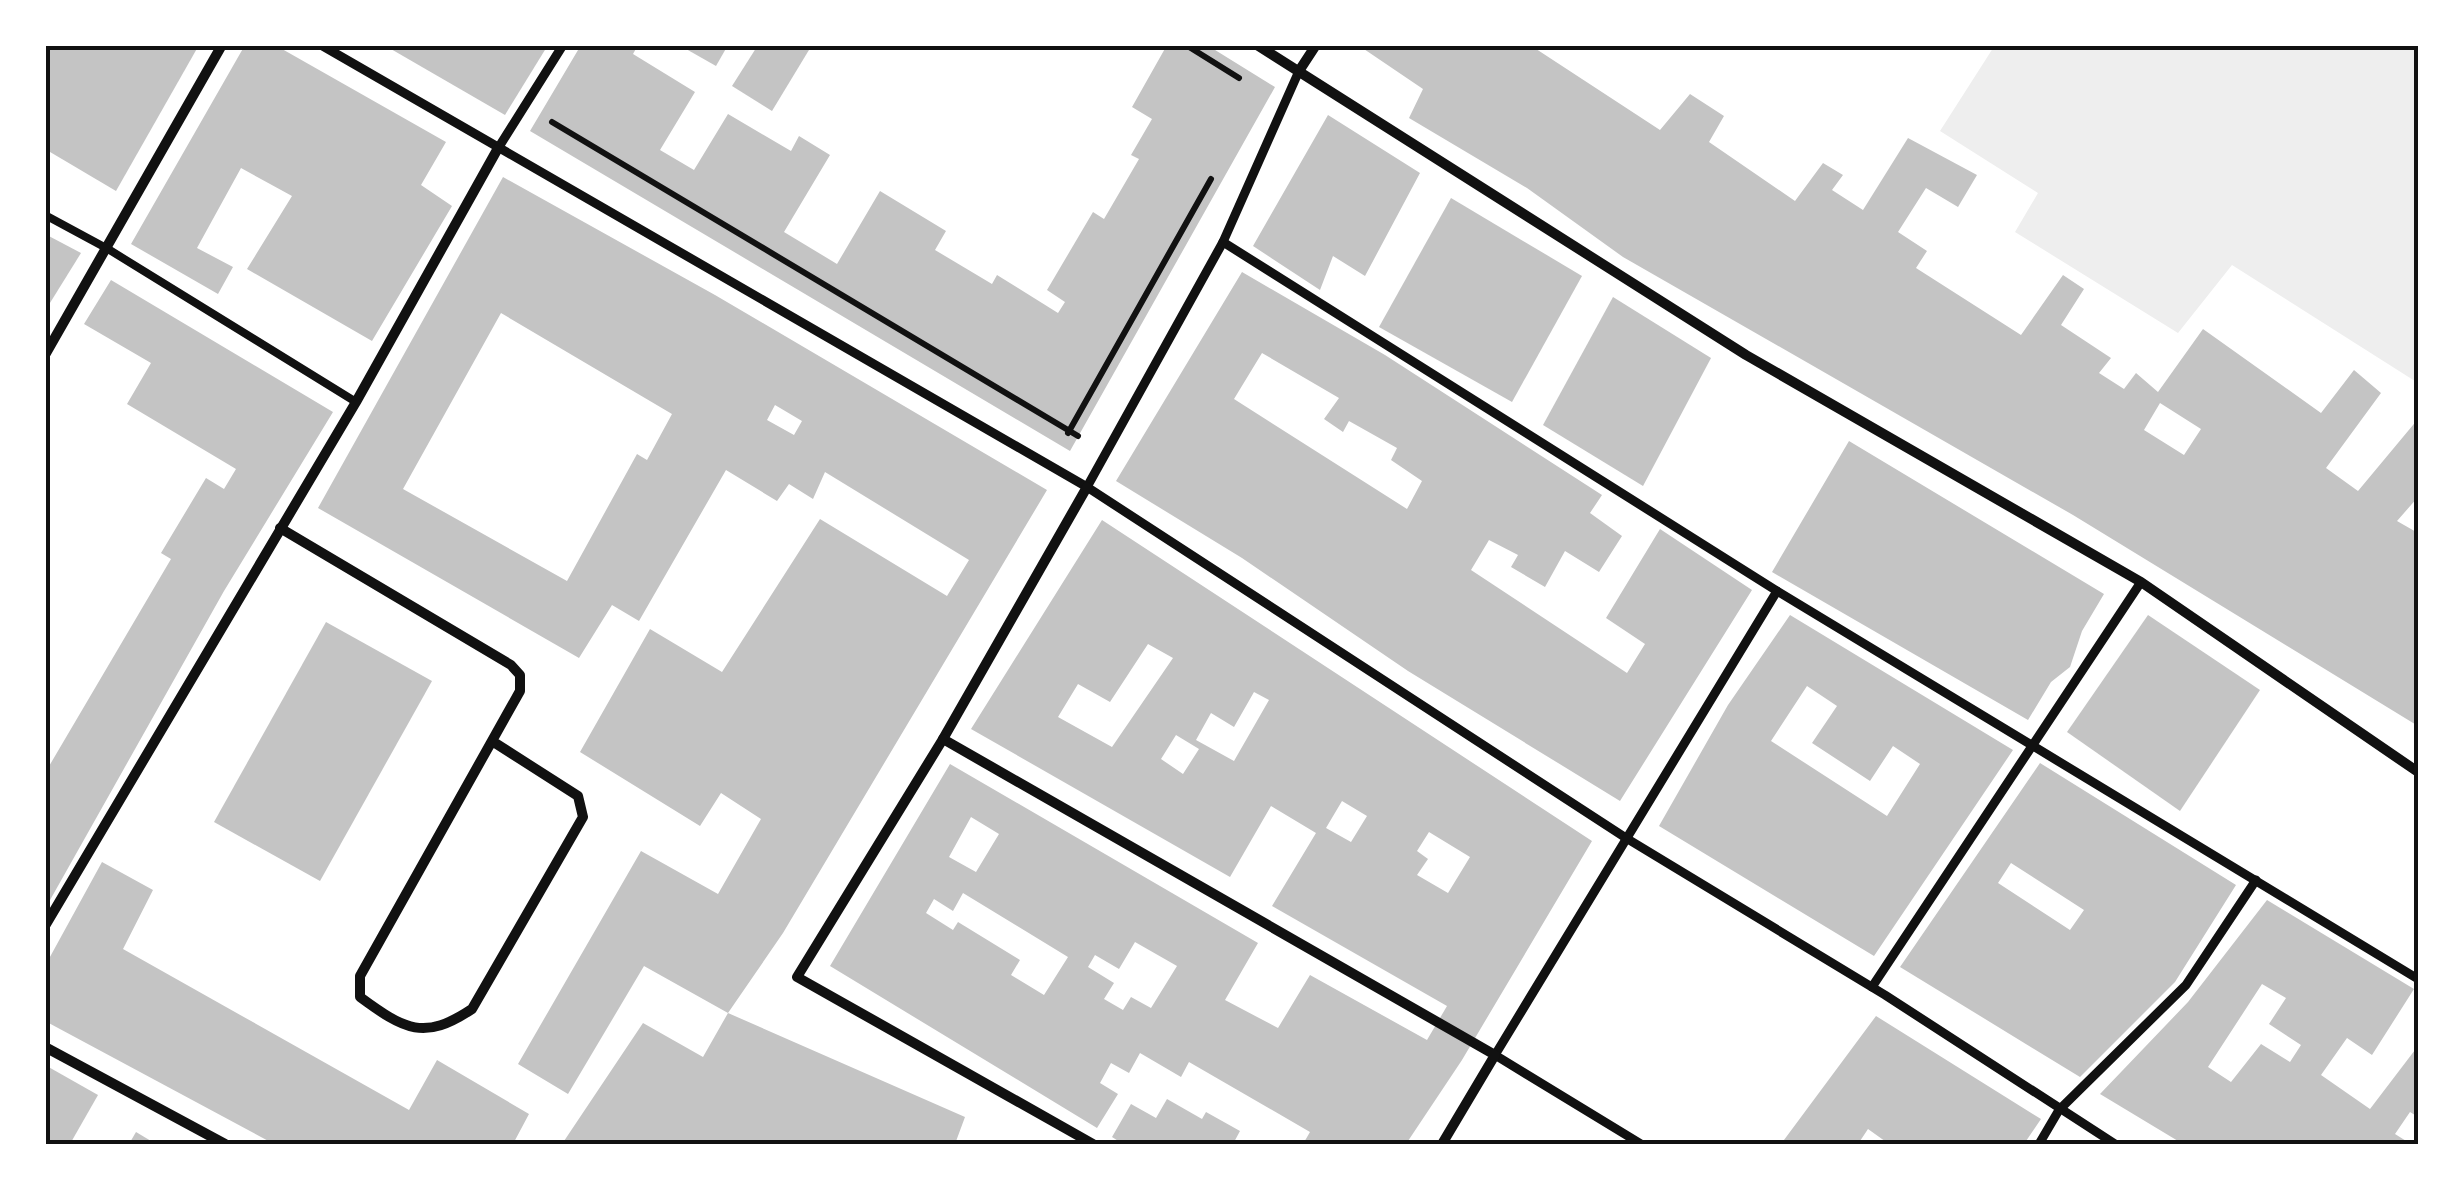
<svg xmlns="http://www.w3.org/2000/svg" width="2463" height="1189" font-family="'DejaVu Sans',sans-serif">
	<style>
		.green { fill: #eee }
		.building { fill: #c4c4c4; fill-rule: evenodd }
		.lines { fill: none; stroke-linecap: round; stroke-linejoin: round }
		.path { stroke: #111; stroke-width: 6 }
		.service { stroke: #111; stroke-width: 8 }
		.pedestrian { stroke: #111; stroke-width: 9 }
		.minor { stroke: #111; stroke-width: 10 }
		.neatline { fill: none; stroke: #111; stroke-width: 4 }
	</style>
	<rect width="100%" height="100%" fill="#fff"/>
	<path class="green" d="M1995,45H2418V383L2232,265L2178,333L2015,232L2038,193L1940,131Z"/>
	<g class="building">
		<path d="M45,45H199L116,191L45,149Z"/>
		<path d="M245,45H275L446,142L421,185L452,206L372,341L247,269L292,196L241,168L197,248L233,267L218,294L131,244Z"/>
		<path d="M384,45H548L505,115Z"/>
		<path d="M581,45H638L633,54L695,92L660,150L694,170L728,114L791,151L799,136L830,155L784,232L837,264L880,191L946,231L935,250L992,284L997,275L1058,313L1065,302L1047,290L1093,212L1104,219L1139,159L1131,155L1152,119L1132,107L1167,45H1207L1275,87L1070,451L530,131Z"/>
		<path d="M679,45H728L716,66Z"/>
		<path d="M758,45H812L772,111L732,86Z"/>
		<path d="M1358,45H1530L1660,130L1690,94L1724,116L1709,142L1795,201L1823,163L1843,175L1832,190L1863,210L1908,138L1977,175L1958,207L1926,188L1898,232L1927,251L1916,268L2021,335L2063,275L2084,289L2061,325L2111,358L2099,373L2124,389L2136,373L2158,392L2203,329L2321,413L2354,370L2381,393L2326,468L2358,491L2418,419V497L2397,521L2418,533V726L2073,515L1623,257L1527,188L1409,118L1423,89ZM2160,403L2201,429L2184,455L2144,430Z"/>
		<path d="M1328,115L1420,173L1365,276L1333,256L1320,290L1253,246Z"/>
		<path d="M503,177L715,295L1047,490L783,933L728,1013L965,1117L955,1144H562L643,1023L703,1057L728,1013L644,966L568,1094L518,1064L641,851L718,894L761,819L721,793L700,826L580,752L650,629L722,672L820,519L947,596L969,560L825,472L813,499L789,484L777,501L726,470L639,621L612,605L579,658L318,508ZM501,313L672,414L647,460L637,454L567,581L403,489ZM775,405L802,421L794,435L767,420Z"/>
		<path d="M1451,198L1582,276L1512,402L1379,327Z"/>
		<path d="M45,234L81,253L45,311Z"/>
		<path d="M1242,272L1385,355L1602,495L1590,513L1622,536L1599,572L1565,551L1545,587L1511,567L1518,555L1489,540L1471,570L1627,673L1645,644L1606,618L1660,529L1752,590L1620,801L1408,671L1242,558L1116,481ZM1262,353L1339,398L1324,419L1343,432L1349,421L1397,448L1391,460L1422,481L1407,509L1234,399Z"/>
		<path d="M111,280L333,412L224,591L45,909V773L171,559L161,553L206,478L224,489L236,469L127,404L151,363L84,324Z"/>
		<path d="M1613,297L1711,358L1643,486L1543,425Z"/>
		<path d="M1849,441L2104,594L2082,631L2070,667L2051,682L2028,720L1772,572Z"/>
		<path d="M1102,520L1592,841L1462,1060L1406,1144H1303L1310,1132L1189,1062L1181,1077L1140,1053L1129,1073L1111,1063L1100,1083L1118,1094L1097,1128L830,966L950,764L1258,943L1225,1000L1278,1028L1310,975L1427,1040L1447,1006L1272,906L1316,833L1271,806L1230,877L971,729ZM1148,644L1173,658L1112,747L1058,717L1078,684L1110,702ZM1254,692L1269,700L1234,761L1196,740L1211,713L1234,727ZM1176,735L1199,749L1183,774L1161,759ZM1342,801L1367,816L1351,842L1326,828ZM971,817L999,834L976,872L949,857ZM1429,832L1470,857L1448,893L1417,875L1428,859L1417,851ZM963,893L1068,957L1044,995L1011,975L1020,960L958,922L953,930L926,913L934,899L953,911ZM1135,942L1177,966L1151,1008L1131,997L1123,1010L1104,999L1114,983L1088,967L1095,955L1119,969Z"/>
		<path d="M1790,615L2013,750L1874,956L1659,826L1728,705ZM1807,686L1837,706L1812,743L1870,781L1893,746L1920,764L1887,816L1771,741Z"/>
		<path d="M2148,615L2260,690L2180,811L2067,732Z"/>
		<path d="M326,622L432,681L320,881L214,822Z"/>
		<path d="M2040,763L2236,885L2175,982L2080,1077L1900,967ZM2011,863L2084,910L2070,930L1998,883Z"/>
		<path d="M102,862L153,890L123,949L409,1110L437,1060L529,1114L513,1144H274L45,1021V966Z"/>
		<path d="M2267,900L2414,989L2372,1055L2347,1038L2321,1075L2370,1109L2418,1046V1117L2410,1112L2395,1134L2411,1144H2183L2100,1094L2188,1002ZM2262,984L2286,998L2269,1024L2301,1045L2290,1062L2261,1044L2231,1082L2208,1067Z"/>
		<path d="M1876,1016L2041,1119L2024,1144H1889L1868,1129L1858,1144H1781Z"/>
		<path d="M45,1065L98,1095L70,1144H45Z"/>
		<path d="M1167,1099L1202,1119L1206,1112L1240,1131L1233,1144H1123L1112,1137L1131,1104L1156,1118Z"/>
		<path d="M136,1132L156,1144H129Z"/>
	</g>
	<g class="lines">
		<g class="path">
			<path d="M1186,45L1239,78"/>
			<path d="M552,122L1078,436"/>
			<path d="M1068,433L1211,179"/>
		</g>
		<path class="service" d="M45,215L108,249L356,402"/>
		<g class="pedestrian">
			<path d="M321,45L1087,487L1626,838L1885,995L2115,1144"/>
			<path d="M497,150L563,45"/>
			<path d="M1223,242L1777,591L2418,979"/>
			<path d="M1087,487L1223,242L1299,71"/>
			<path d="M1872,987L2141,582"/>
			<path d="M1641,1144L1495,1055L1777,591"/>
			<path d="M2039,1144L2059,1110L2186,985L2256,880"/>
		</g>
		<g class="minor">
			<path d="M1257,45L1746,355L2141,582L2418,772"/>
			<path d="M1299,71L1316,45"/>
			<path d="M45,355L222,45"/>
			<path d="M1087,487L943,739L797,977L1093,1144"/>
			<path d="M280,528L511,665L520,675V691L360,976V997C405,1030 424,1041 472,1009L583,817L578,796L492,741"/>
			<path d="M943,739L1495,1055L1442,1144"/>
			<path d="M45,926L356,402L497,150"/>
			<path d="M45,1047L225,1144"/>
		</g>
	</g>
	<rect width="2463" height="1189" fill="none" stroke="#ffffff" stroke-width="95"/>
	<rect x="48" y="48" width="2368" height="1094" class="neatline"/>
</svg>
